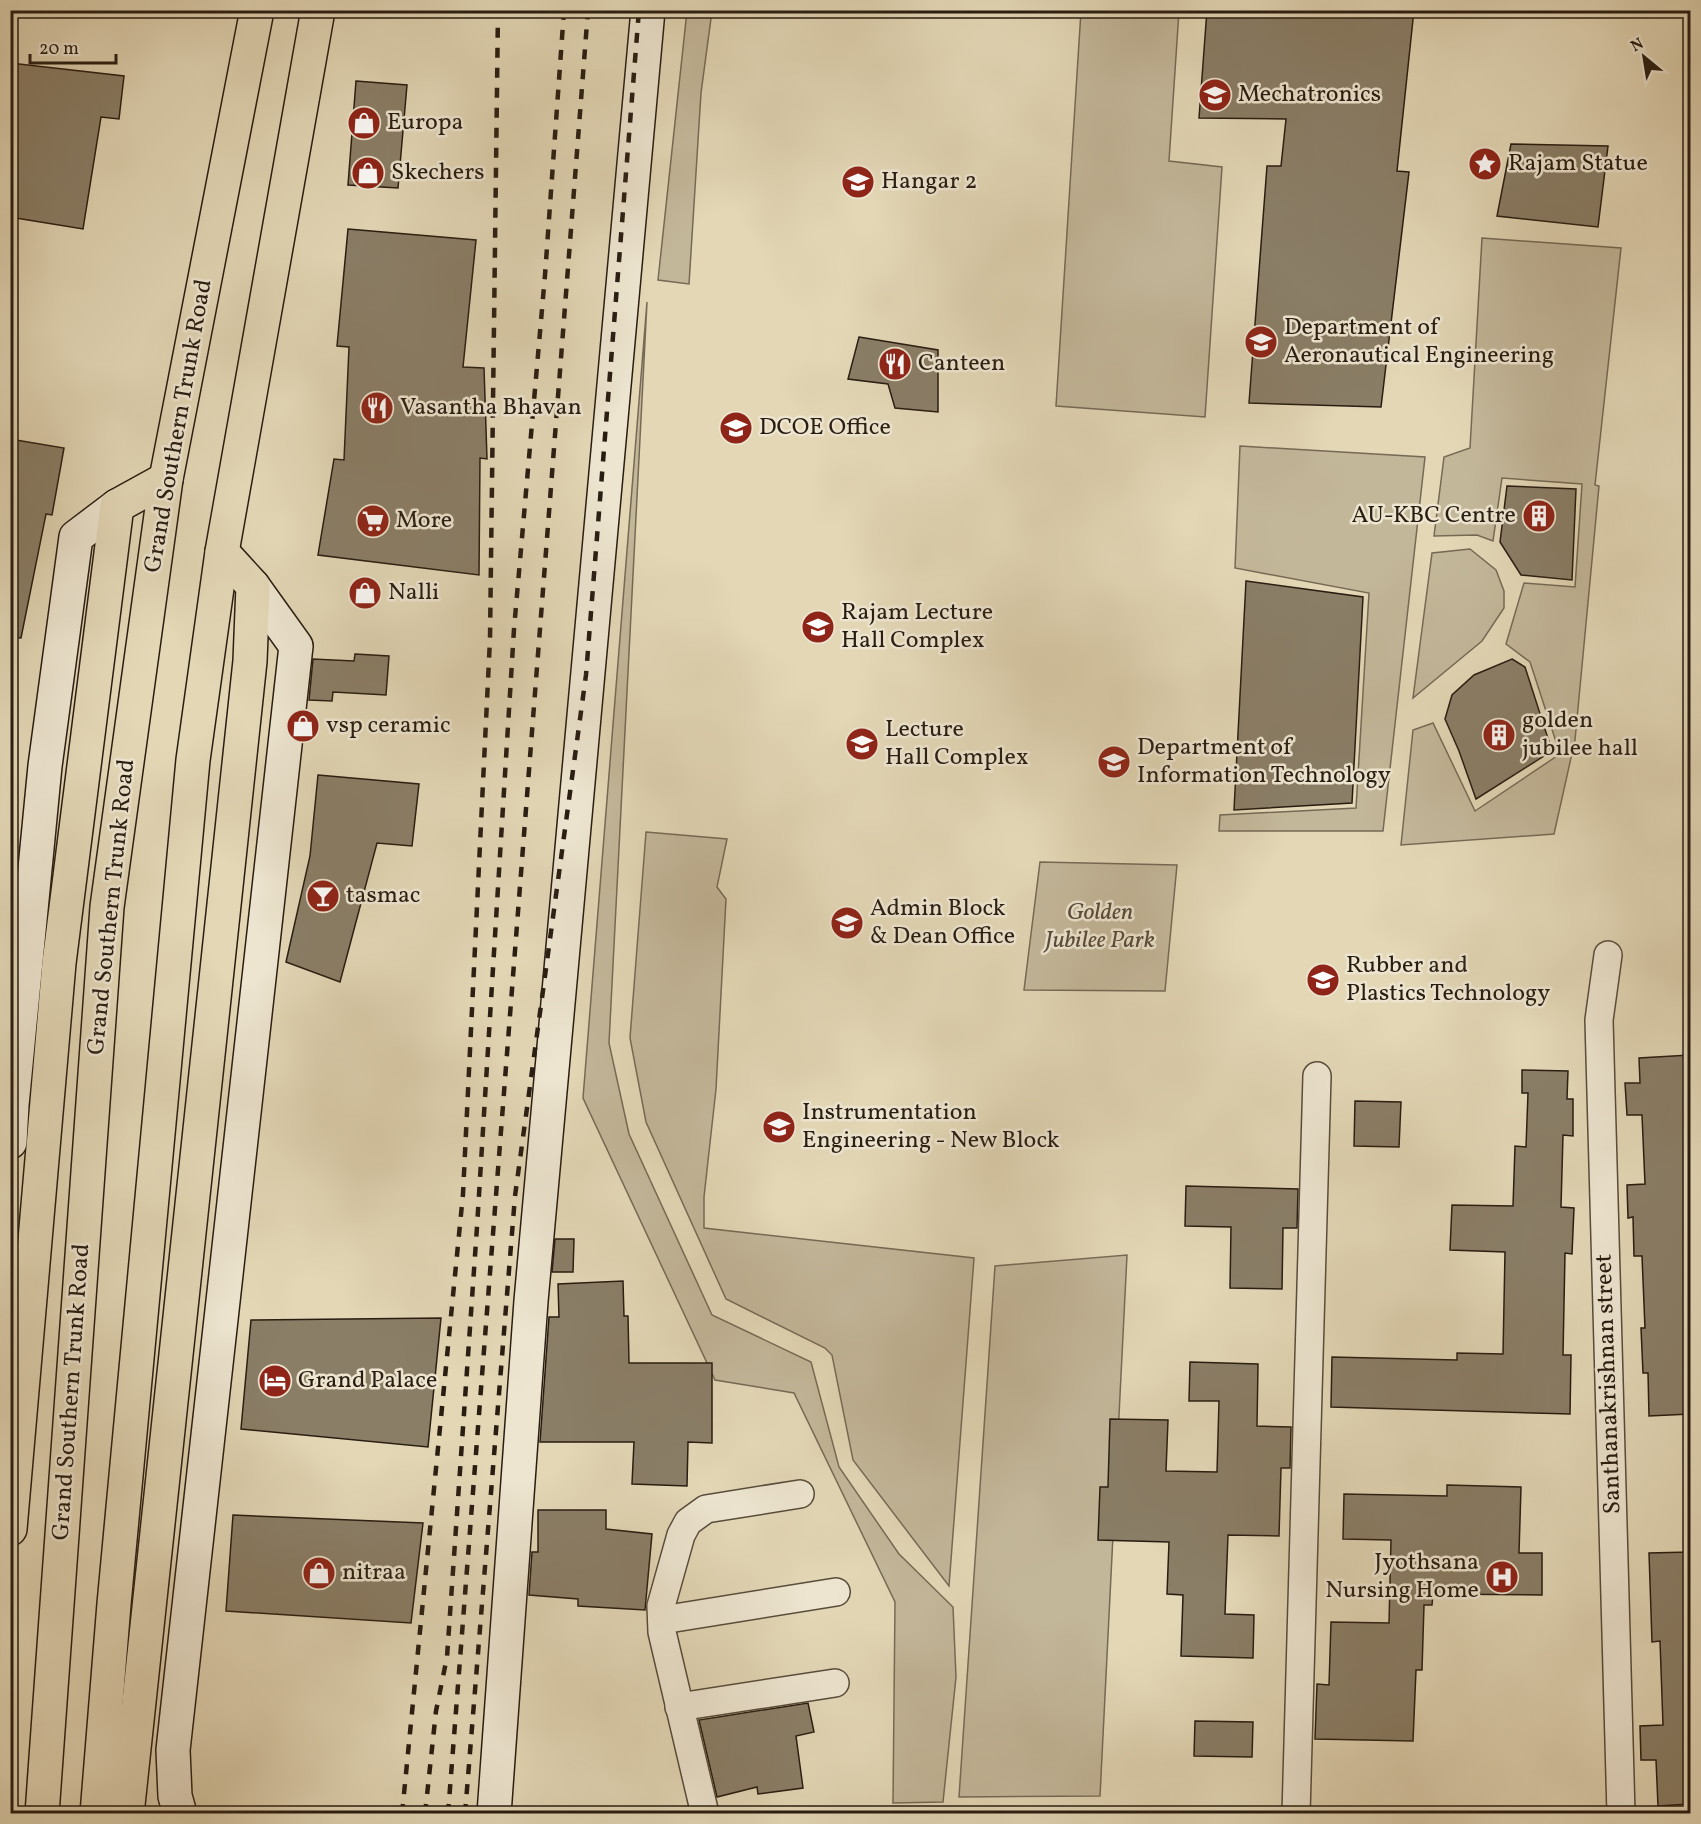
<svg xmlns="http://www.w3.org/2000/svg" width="1701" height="1824" font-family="Vollkorn,serif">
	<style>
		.green { fill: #c3b79a; stroke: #766a56; stroke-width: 1.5 }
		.building { fill: #8a7e67; stroke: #291d12; stroke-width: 1.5 }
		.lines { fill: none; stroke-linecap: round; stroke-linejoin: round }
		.street-casing { stroke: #584c3b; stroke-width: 30 }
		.secondary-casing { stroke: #291d12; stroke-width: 36 }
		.primary-casing { stroke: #291d12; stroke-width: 36 }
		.street { stroke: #ede5d0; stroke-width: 27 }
		.secondary { stroke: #ede5d0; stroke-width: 33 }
		.primary { stroke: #e3d7b6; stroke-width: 33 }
		.rail { stroke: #291d12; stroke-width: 4.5; stroke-dasharray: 10 10; stroke-linecap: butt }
		.labels { text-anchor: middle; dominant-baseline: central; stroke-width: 5; stroke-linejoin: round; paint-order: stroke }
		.poi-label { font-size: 24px; fill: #291d12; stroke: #ede5d0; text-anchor: start }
		.street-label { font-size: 24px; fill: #291d12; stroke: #ede5d0 }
		.park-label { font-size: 24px; font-style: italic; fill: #574b3b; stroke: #ede5d0 }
	</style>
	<rect width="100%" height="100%" fill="#e3d7b6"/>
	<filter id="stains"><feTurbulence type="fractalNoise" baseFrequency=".00333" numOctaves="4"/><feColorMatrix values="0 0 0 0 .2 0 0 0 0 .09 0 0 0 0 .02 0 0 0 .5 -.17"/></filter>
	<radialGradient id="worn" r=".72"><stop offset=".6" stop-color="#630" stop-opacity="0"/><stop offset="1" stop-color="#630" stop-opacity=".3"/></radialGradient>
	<g class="green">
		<path d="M687,11H712L701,93L689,284L658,280Z"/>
		<path d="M1081,11H1179L1169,161L1222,167L1205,417L1056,406Z"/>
		<path d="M1482,238L1621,248L1595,485L1599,486L1575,740L1554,834L1401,845L1413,730L1433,723L1475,811L1560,754L1530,662L1506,644L1524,583L1575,587L1582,484L1502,478L1493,541L1477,535L1434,536L1444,457L1470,448Z"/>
		<path d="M647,302L609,1043L629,1134L712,1315L811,1362L839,1467L899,1554L953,1607L956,1677L943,1802L893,1803L895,1602L794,1393L715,1380L583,1098Z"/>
		<path d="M1240,446L1425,457L1383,831H1219L1220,815L1356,808L1369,593L1235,568Z"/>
		<path d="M1470,549L1496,570L1504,591V608L1482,641L1413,698L1432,553Z"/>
		<path d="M646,832L727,839L717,887L726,899L716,1089L704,1197V1228L974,1258L949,1586L853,1460L832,1355L825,1348L726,1299L646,1122L630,1038Z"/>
		<path d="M1040,862L1177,865L1165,991L1024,990Z"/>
		<path d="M1127,1255L1100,1796L959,1797L995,1266Z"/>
	</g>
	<g class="building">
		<path d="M1207,10H1414L1397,171L1409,172L1381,407L1249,403L1267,166H1281L1286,119L1199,118Z"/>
		<path d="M10,63L124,76L119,119L101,117L83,229L10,217Z"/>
		<path d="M356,81L407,85L398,188L348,185Z"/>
		<path d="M1511,144L1608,146L1598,227L1497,216Z"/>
		<path d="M348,229L476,240L463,367L484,368L487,459L480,458L479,575L318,555L334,459L344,460L349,347L337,346Z"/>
		<path d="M859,337L938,350V412L895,408L888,384L848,379Z"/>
		<path d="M10,439L64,448L52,515L46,514L21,638L10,637Z"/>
		<path d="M1507,486L1576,489L1572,580L1521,575L1500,542Z"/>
		<path d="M1246,581L1363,597L1352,803L1234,810Z"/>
		<path d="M355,654L389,656L386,695L333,692L332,701L309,700L313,659L354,661Z"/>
		<path d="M1512,659L1525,667L1552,751L1476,799L1459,751L1445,719L1452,695L1474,675Z"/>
		<path d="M318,775L419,784L412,846L377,843L340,982L286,962L310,856Z"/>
		<path d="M1690,1055V1414L1649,1416L1648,1373H1643L1641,1328H1645L1642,1256H1634L1633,1217L1628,1218L1627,1185L1645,1184L1642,1115H1627L1625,1083H1640L1639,1058Z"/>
		<path d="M1522,1070L1568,1071L1567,1099H1573V1136L1563,1135L1561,1207L1574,1208L1572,1254L1565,1253L1563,1355H1571L1570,1414L1331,1407L1332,1357L1457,1360V1353L1503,1354L1505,1252L1450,1250L1452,1205L1513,1206L1515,1146L1526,1147L1528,1093H1522Z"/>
		<path d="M1355,1101L1401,1102L1399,1147L1354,1146Z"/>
		<path d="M1186,1186L1298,1189L1297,1228H1283L1282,1289L1230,1288L1231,1227L1185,1226Z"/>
		<path d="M555,1239H574L573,1272H552Z"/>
		<path d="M623,1281L624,1316H628L629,1363H712V1443L688,1442L687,1486L632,1484L634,1442H540L549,1317H559L558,1284Z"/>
		<path d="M441,1318L428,1447L241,1429L251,1320Z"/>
		<path d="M1190,1362L1258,1364L1257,1426L1291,1427L1290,1468H1281L1279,1536L1228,1535L1225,1614L1254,1615L1253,1658L1181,1656L1183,1595L1167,1594L1169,1542L1098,1540L1100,1487H1108L1110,1419L1168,1420L1166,1471L1217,1472L1219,1401H1189Z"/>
		<path d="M1447,1485L1521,1487L1519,1553H1542V1595L1433,1594L1432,1605H1424L1422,1670H1416L1413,1741L1315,1739L1317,1684L1329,1685L1331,1622L1389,1623L1391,1540L1343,1539L1344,1494L1447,1496Z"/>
		<path d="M538,1510H606V1529L652,1534L645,1610L578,1606V1599L529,1595L532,1552H538Z"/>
		<path d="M233,1515L423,1523L411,1623L226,1611Z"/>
		<path d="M1690,1552V1804L1658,1806L1656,1760H1641L1640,1726L1663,1725L1660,1641L1652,1642L1649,1553Z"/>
		<path d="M808,1703L814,1732L796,1736L803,1788L758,1794L757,1787L717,1797L699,1720Z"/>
		<path d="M1195,1721L1253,1722L1252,1757L1194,1756Z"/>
	</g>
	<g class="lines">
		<g class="street-casing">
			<g id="street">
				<path d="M1608,955L1599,1020L1621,1814"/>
				<path d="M662,1620L836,1592"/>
				<path d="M679,1707L835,1683"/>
				<path d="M705,1814L662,1632L661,1606L681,1535L688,1522L706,1509L800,1494"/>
				<path d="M1296,1814L1317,1076"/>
			</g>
		</g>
		<g class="secondary-casing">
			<g id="secondary">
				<path d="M10,1142L12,1105L45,766L76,537L117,506"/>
				<path d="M180,1814L175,1796L173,1750L296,646L253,586"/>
				<path d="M494,1814L531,1301L648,10"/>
			</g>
		</g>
		<g class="primary-casing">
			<g id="primary">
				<path d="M10,1529L59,963L117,506L166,479"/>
				<path d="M42,1814L107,907L166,479L257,10"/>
				<path d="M97,1814L114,1604L193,760L222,552L318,10"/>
				<path d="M127,1814L250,661L253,586L222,552"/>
			</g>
		</g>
		<use href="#street" class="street"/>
		<use href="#secondary" class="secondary"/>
		<use href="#primary" class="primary"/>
		<g class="rail">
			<path d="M402,1814L463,1194L490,639L498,10"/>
			<path d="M425,1814L436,1711L447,1657L477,1227L514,629L545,275L564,10"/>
			<path d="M448,1814L588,10"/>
			<path d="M465,1814L515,1196L586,675L639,10"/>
		</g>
	</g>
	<defs>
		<g id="university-disc" transform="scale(1.725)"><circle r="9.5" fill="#8f2418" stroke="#ede5d0"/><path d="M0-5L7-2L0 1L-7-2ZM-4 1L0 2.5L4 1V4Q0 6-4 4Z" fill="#fff"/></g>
		<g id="shop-disc" transform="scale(1.725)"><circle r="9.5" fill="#8f2418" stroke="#ede5d0"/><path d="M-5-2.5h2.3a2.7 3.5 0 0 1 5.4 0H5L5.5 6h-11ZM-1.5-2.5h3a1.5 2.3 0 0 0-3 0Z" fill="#fff"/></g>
		<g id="sight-disc" transform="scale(1.725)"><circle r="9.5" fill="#8f2418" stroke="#ede5d0"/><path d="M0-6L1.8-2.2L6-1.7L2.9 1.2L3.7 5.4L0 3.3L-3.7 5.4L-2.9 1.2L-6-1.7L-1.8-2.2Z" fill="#fff"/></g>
		<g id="restaurant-disc" transform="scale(1.725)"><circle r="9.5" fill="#8f2418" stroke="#ede5d0"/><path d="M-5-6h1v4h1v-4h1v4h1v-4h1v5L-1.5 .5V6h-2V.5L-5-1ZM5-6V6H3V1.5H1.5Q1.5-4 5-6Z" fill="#fff"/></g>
		<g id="building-disc" transform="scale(1.725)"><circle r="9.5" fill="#8f2418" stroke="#ede5d0"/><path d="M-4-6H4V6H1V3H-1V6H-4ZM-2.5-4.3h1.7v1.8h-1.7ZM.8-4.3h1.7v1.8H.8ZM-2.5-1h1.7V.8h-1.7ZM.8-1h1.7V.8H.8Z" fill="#fff"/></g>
		<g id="supermarket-disc" transform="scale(1.725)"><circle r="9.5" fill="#8f2418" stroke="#ede5d0"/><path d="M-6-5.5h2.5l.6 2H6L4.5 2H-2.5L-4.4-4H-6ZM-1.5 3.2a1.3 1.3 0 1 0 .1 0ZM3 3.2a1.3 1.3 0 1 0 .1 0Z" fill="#fff"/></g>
		<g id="bar-disc" transform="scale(1.725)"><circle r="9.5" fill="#8f2418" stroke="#ede5d0"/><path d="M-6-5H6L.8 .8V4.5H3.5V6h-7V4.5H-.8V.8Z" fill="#fff"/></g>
		<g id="hotel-disc" transform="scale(1.725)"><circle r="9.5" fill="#8f2418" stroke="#ede5d0"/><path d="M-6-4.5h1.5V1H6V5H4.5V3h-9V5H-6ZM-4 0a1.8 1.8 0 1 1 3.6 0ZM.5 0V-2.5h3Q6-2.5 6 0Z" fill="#fff"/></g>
		<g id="hospital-disc" transform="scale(1.725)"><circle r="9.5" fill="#8f2418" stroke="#ede5d0"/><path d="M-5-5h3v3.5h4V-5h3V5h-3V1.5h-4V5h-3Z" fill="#fff"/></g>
	</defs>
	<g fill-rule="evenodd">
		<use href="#university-disc" x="1215" y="95"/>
		<use href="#shop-disc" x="364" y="123"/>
		<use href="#sight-disc" x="1485" y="164"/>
		<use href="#shop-disc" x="368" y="173"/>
		<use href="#university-disc" x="858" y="182"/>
		<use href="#university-disc" x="1261" y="342"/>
		<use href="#restaurant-disc" x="895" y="364"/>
		<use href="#restaurant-disc" x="377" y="408"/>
		<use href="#university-disc" x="736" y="428"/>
		<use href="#building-disc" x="1539" y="516"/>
		<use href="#supermarket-disc" x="373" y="521"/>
		<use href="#shop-disc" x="365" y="593"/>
		<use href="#university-disc" x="818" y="627"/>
		<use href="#shop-disc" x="303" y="726"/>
		<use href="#building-disc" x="1499" y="735"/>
		<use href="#university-disc" x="862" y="744"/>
		<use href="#university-disc" x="1114" y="762"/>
		<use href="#bar-disc" x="323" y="896"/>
		<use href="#university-disc" x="847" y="923"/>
		<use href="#university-disc" x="1323" y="980"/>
		<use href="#university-disc" x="779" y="1127"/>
		<use href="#hotel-disc" x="275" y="1381"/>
		<use href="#shop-disc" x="319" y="1573"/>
		<use href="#hospital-disc" x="1502" y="1577"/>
	</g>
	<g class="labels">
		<g class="poi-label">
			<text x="1238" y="95">Mechatronics</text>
			<text x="387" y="123">Europa</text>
			<text x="1508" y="164">Rajam Statue</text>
			<text x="391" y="173">Skechers</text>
			<text x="881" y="182">Hangar 2</text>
			<text x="1284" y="328">Department of<tspan x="1284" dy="28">Aeronautical Engineering</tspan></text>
			<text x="918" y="364">Canteen</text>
			<text x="400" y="408">Vasantha Bhavan</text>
			<text x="759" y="428">DCOE Office</text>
			<text x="1516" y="516" text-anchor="end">AU-KBC Centre</text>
			<text x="396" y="521">More</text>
			<text x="388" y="593">Nalli</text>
			<text x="841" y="613">Rajam Lecture<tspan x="841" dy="28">Hall Complex</tspan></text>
			<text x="1522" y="721">golden<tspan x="1522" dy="28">jubilee hall</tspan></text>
			<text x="326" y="726">vsp ceramic</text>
			<text x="885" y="730">Lecture<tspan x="885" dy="28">Hall Complex</tspan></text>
			<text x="1137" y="748">Department of<tspan x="1137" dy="28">Information Technology</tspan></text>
			<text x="346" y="896">tasmac</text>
			<text x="870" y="909">Admin Block<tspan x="870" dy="28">&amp; Dean Office</tspan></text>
			<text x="1346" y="966">Rubber and<tspan x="1346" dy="28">Plastics Technology</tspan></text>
			<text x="802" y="1113">Instrumentation<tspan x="802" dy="28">Engineering - New Block</tspan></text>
			<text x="298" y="1381">Grand Palace</text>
			<text x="1479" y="1563" text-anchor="end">Jyothsana<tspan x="1479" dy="28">Nursing Home</tspan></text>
			<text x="342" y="1573">nitraa</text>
		</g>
		<g class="street-label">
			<text transform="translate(179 426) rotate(-80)">Grand Southern Trunk Road</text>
			<text transform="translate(112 907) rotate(-84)">Grand Southern Trunk Road</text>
			<text transform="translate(1609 1384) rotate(-92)">Santhanakrishnan street</text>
			<text transform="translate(72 1392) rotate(-86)">Grand Southern Trunk Road</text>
		</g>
		<g class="park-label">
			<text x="1100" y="913">Golden<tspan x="1100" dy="28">Jubilee Park</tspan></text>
		</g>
	</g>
	<rect width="1701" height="1824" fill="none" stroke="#e3d7b6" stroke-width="36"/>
	<rect x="12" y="12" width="1677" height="1800" fill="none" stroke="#291d12" stroke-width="3"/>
	<rect x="18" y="18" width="1665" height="1788" fill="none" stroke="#291d12" stroke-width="1.5"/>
	<g transform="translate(1644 57) rotate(330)" stroke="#ede5d0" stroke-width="4.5" paint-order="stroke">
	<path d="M0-4.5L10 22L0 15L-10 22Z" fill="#291d12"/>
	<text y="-9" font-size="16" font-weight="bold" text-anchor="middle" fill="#291d12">N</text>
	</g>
	<path d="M30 54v9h86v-9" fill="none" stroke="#291d12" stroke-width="3"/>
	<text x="39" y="54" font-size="18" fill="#291d12" stroke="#ede5d0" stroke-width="4.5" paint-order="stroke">20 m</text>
	<rect width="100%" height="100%" filter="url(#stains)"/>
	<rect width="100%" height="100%" fill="url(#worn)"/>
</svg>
